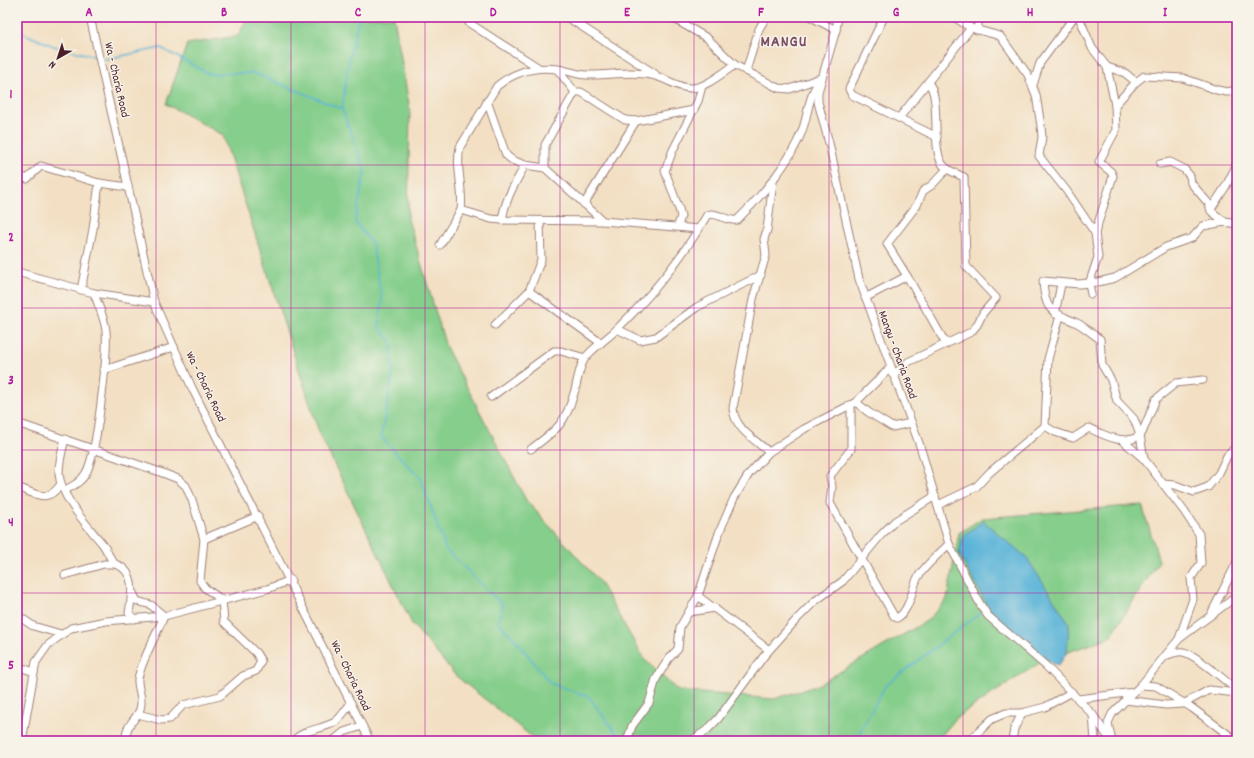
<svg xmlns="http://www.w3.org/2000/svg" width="1254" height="758" font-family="Dekko,sans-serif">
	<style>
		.green { fill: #85ce8b; stroke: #68765b }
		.water { fill: #5ab4d8; stroke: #526a82 }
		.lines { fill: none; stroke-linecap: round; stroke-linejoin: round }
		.stream { stroke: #5ab4d8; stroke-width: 1.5 }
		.minor-casing { stroke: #9e8078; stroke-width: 9 }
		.minor { stroke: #fff; stroke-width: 7 }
		.grid { fill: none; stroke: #b5179e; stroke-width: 1; stroke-opacity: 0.55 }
		.labels { text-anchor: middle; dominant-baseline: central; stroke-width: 3; stroke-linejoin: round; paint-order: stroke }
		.street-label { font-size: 12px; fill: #4a1f2b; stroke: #f7f3e8 }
		.district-label { font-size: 16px; font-weight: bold; letter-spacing: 1px; fill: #7e5068; stroke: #f7f3e8 }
		.neatline { fill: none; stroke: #b5179e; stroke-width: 1.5 }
		.grid-label { font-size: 13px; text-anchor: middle; font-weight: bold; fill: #b5179e }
	</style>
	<rect width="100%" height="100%" fill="#f7f3e8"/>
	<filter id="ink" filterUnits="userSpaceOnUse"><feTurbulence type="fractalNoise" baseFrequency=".025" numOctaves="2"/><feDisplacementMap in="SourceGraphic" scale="8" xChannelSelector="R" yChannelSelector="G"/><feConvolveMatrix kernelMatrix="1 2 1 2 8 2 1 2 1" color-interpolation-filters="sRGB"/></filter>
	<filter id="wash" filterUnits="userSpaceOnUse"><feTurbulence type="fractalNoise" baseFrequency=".012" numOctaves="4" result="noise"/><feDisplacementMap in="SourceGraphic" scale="16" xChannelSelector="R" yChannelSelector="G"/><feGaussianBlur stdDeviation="0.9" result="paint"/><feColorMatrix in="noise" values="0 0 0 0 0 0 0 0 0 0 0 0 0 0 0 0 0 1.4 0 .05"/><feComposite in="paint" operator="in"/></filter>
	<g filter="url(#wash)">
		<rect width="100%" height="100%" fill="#f3e0c4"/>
		<path class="green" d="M248,17H394L410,110L408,219L446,347L526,500L599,581L644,659L678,691L774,699L816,686L928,620L947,599L959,533L982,518L1142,505L1159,561L1110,637L1041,662L957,717L937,741H537L456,676L412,624L320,435L223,135L166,104L187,44L238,36Z"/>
		<path class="water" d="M983,521L1027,558L1069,623L1067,652L1059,665L1051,663L991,612L959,554L963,536Z"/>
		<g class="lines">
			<g class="stream">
				<path d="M359,17L349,59L342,109L365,170L355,222L372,244L382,299L379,328L391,340L393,373L381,437L421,479L446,550L503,605L498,622L514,638L550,683L589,697L619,737L625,739"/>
				<path d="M17,31L54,46L97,57"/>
				<path d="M103,58L106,59L161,48L209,74L254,73L342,109"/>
				<path d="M855,741L885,686L980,613"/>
			</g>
		</g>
	</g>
	<g filter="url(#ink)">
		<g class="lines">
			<g class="minor-casing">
				<g id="minor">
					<path d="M90,17L154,302L192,388L370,741"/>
					<path d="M467,17L469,23L539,68"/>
					<path d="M567,17L655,74"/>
					<path d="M671,17L707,38L735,65L778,88L790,89L820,78"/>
					<path d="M811,17L836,30"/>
					<path d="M838,17L836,30L818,92V102L829,143L859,279L920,446L949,544L980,604L988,616L1046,666L1093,715L1111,741"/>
					<path d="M884,17L849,89L852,95L937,137"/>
					<path d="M954,17L971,28L1000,36L1028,75L1036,95L1041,126L1042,137L1039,156L1066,190L1095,233"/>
					<path d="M1079,17L1092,48L1107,67L1115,105L1116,130L1099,162L1111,172L1113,176L1095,233L1098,257L1089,284L1091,294"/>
					<path d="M977,30L979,17"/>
					<path d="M1107,67L1125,73L1136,82"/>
					<path d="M557,69L575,92H581L625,120L636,121L694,110"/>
					<path d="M746,71L759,29L766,17"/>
					<path d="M1033,85L1040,63L1074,17"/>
					<path d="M487,101L506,155L512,160L525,165L545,168L603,221"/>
					<path d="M1115,105L1136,82L1144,76L1183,78L1217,90L1227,92L1237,90"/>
					<path d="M899,118L971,28"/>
					<path d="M1160,164L1170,162L1184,169L1190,176L1191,183L1209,204L1211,211L1225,222"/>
					<path d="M545,168V145L575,92"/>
					<path d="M17,175L27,179L41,166L99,183L128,187"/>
					<path d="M584,204L636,121"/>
					<path d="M1211,209L1226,186L1237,164"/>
					<path d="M461,210C464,189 455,168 460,147L497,86C514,72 535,66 557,69C567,70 577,75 587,75C609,76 629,70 651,75C665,77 679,89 692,88C707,87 722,73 735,65"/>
					<path d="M502,220C505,199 515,184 525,165"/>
					<path d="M678,226L681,216L679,209L665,171L673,150L698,101L702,86"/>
					<path d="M440,245L461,210L491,219L502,220L603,221L699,229"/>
					<path d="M17,272L94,293L154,302"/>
					<path d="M81,290L93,229L99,183"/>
					<path d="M529,291L541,260L540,221"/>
					<path d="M865,298L907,276"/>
					<path d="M1055,314L1061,284"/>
					<path d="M495,325L529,291L601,343"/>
					<path d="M617,329L640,340L656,337L697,307L761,275"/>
					<path d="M946,344L907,276L887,244L917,205L923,191L932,185L947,169"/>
					<path d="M104,370L174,347"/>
					<path d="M892,374L903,368L908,362L971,332L977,325L983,313L996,298L966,266L964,177C957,174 948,171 943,165C930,148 942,95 928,83"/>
					<path d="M491,397L554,351H561L585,358"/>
					<path d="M856,402L868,412L892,427L911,423"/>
					<path d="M851,405V449L830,476L832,487L830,503L894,616L897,618C909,612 912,590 917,579C922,568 940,553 949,544"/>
					<path d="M17,423L160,472L178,479L186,486L192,500L204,539L200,581L205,588L222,600L224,622L256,653L261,661L256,671L243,676L220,696L183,705L170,719L161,720L138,714"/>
					<path d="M1045,426L1055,432L1073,438L1089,428C1103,435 1129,448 1142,433L1156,399L1176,383L1203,380"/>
					<path d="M65,439C62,450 59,462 59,473C60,496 86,524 100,541C107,548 108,557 115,564H104L65,575"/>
					<path d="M1122,440L1144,459L1184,511L1199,534L1201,563L1191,578L1193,599L1179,639"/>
					<path d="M531,449C558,429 566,423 575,390C578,379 579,367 585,358C594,347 607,339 617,329C652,295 683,257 707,215C717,211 726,222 737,220C760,198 791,161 802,131C809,112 807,101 818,82"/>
					<path d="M769,452C754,439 734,428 733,408L753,299L766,255L764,239L767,230L773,182"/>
					<path d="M1144,459L1140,435L1134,419L1117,401L1111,380L1102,365L1100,339C1092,334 1085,327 1077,323C1052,311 1045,313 1043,281L1079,284L1098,282L1115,278L1166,247L1192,238L1203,226L1225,222L1237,224"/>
					<path d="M1162,484L1175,485L1194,492L1208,487L1219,473L1227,456L1237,446"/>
					<path d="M17,487C37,494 47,504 61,484"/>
					<path d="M65,490C73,486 81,482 86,473C97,454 108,355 106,331C105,319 98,305 94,293"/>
					<path d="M938,505L976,487L989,473L1045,426L1048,359L1060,316"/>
					<path d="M204,539L258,516"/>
					<path d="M115,564C137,571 132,595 129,613L134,619"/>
					<path d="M698,596L769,650"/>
					<path d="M689,612L715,608"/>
					<path d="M1211,614L1237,562"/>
					<path d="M17,615L33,626L61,634"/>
					<path d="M1165,656C1171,654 1177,651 1183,652C1196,654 1225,681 1237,690"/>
					<path d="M17,666L34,672"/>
					<path d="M1141,685L1156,686L1192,708L1237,741"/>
					<path d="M1078,699L1134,692"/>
					<path d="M1125,700L1166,705L1183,704L1209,690L1237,693"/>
					<path d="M1093,715L1095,741"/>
					<path d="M1111,737L1108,723L1112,714L1141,685L1179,639L1237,596"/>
					<path d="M22,741L36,662L48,645L71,628L106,621L164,616L267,589L291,580"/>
					<path d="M127,741C123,726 136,721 140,709C144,698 137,689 138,679C141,661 157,634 164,616L151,605L137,601L133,593"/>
					<path d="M293,741C304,729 321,730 335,722C341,718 346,709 351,703"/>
					<path d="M333,741L344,732L362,726"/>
					<path d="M627,741L632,726L649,703L656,679L669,658L678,649L680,627L698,596L719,533L734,498L749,474L769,452L804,429L856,402L890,368"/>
					<path d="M691,741L707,730L718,719L764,656L797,619L815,601L843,581L881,535L895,521L935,496"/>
					<path d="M969,741L992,719L1006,713H1022L1045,707L1072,692"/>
					<path d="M1012,741L1014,729L1022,713"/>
				</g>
			</g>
			<use href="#minor" class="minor"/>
		</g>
	</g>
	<path class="grid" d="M156,17V741M291,17V741M425,17V741M560,17V741M694,17V741M829,17V741M963,17V741M1098,17V741M17,165H1237M17,308H1237M17,450H1237M17,593H1237"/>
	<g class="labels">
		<g class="street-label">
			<text transform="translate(116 80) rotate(77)">Wa - Charia Road</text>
			<text transform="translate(897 355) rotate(70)">Mangu - Charia Road</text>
			<text transform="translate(205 387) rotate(64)">Wa - Charia Road</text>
			<text transform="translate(350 676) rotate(64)">Wa - Charia Road</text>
		</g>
		<g class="district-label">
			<text x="784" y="42">MANGU</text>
		</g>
	</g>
	<rect width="1254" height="758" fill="none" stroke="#f7f3e8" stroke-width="44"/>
	<g transform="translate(58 58) rotate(219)" stroke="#f7f3e8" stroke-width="3" paint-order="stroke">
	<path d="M0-3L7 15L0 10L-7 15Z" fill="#4a1f2b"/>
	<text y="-6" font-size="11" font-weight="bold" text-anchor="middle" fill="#4a1f2b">N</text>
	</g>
	<rect x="22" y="22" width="1210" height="714" class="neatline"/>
	<g class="grid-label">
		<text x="89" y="16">A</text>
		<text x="224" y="16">B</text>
		<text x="358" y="16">C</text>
		<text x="493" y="16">D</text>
		<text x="627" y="16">E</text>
		<text x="761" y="16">F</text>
		<text x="896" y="16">G</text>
		<text x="1030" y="16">H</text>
		<text x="1165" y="16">I</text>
		<text x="11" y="98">1</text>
		<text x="11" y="241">2</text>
		<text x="11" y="384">3</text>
		<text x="11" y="526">4</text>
		<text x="11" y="669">5</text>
	</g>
</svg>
